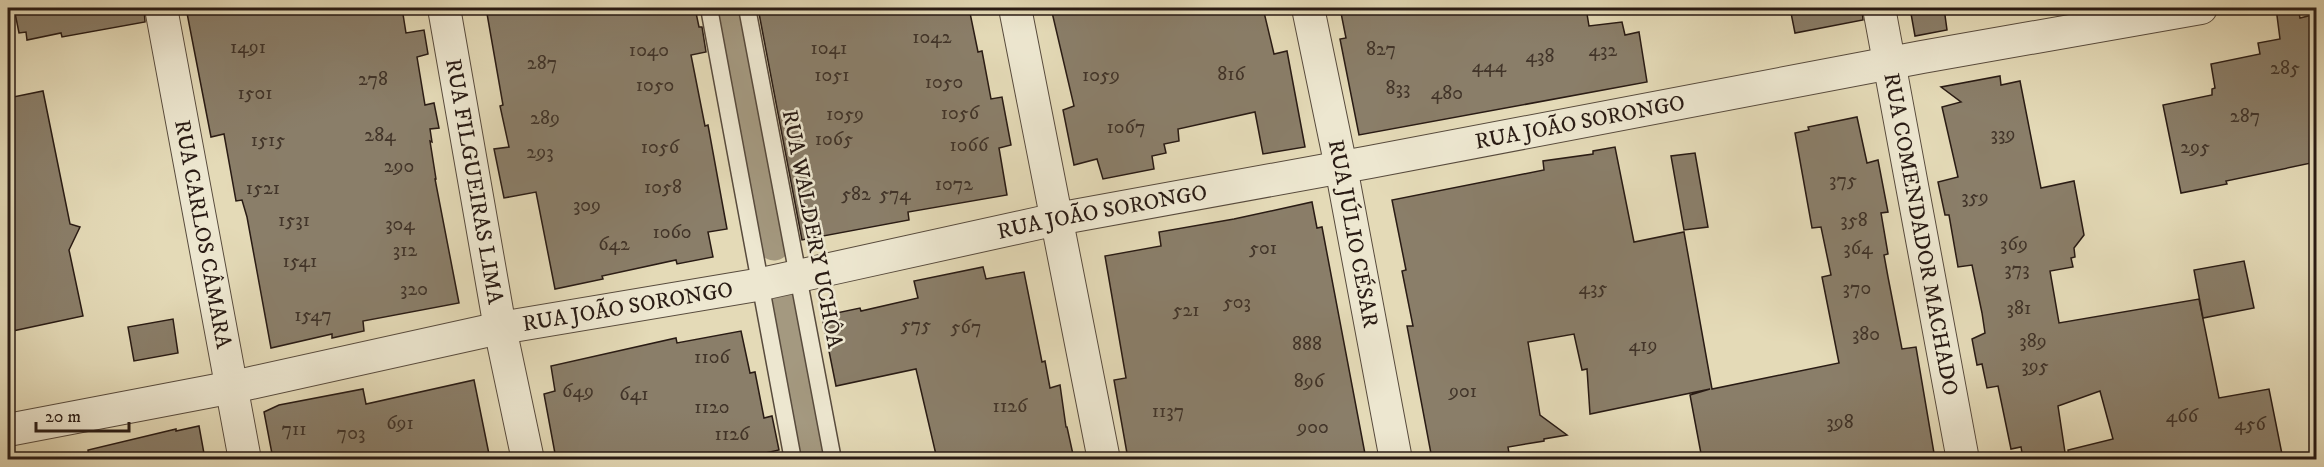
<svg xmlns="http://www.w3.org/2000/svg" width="2324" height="467" font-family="'IM FELL DW Pica',serif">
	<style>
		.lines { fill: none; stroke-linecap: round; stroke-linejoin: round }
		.canal { stroke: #a49980; stroke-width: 33 }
		.building { fill: #8a7e69; stroke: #291b14; stroke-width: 1.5 }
		.lane-casing { stroke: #584b3d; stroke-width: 19 }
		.street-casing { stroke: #584b3d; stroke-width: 34 }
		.lane { stroke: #ede7d0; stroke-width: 16 }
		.street { stroke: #ede7d0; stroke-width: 32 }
		.labels { text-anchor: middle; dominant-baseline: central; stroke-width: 5; stroke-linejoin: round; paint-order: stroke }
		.number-label { font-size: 20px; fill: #413429 }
		.street-label { font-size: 22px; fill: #291b14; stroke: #ede7d0 }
	</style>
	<rect width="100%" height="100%" fill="#e4dab7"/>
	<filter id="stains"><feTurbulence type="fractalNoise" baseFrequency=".00333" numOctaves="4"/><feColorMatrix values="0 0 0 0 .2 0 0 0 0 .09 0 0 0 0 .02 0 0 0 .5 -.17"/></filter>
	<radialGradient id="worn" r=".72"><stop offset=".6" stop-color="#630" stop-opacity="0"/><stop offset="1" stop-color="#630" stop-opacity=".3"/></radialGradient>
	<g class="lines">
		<g class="canal">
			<path d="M735,8L774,244"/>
			<path d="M784,306L813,460"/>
		</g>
	</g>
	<g class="building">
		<path d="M14,8H144L145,22L62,37L61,33L27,40L26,32L19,33Z"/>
		<path d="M186,8H402L406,33L424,30L428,54L417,57L425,105L434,103L439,128L430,129L432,142L430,141L436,179H435L459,303L363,321L364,331L332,338V334L271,348L247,217L242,200L236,201L224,134L211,137Z"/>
		<path d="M486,8H695L699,27H702L706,52L691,55L705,126L708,125L727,229L708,232L713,257L677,264L676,260L602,276L603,279L555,289L536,192L504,198L494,149L509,147L500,106L503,105Z"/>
		<path d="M758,8H969L978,52L982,51L991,99L1002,97L1011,145L999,148L1007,195L908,212L909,220L802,240Z"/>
		<path d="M1051,8H1263L1274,54L1287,51L1305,147L1263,154L1255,112L1178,129L1179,141L1164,144L1166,153L1152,156L1154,169L1103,179L1097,159L1074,165L1063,110L1074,106Z"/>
		<path d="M1340,8H1586L1589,26L1622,22L1625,35L1639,32L1647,82L1359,135L1340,39L1346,38Z"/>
		<path d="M1790,8H1862L1863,20L1795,33Z"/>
		<path d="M1910,8H1944L1947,30L1915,36Z"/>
		<path d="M2276,8H2298L2300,18L2316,14V162L2226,181L2227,184L2181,193L2163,105L2212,95V89L2215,88L2211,64L2260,54L2258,43L2280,39Z"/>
		<path d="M2000,76L2001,85L2020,81L2041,188L2074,181L2084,235L2074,248L2075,257L2071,258L2073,267L2050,271L2059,323L2199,299L2219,398L2269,389L2283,459H2069L2068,450L2113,439L2100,391L2058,406L2066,459H2023L2021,447L2011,449L1998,386L1987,388L1982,364L1977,365L1972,339L1985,333L1982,313L1972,265L1958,267L1949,215H1945L1938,182L1958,177L1942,107L1961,102L1941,87Z"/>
		<path d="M43,91L70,224L80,227L69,250L83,316L8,332V98Z"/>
		<path d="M1857,117L1867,163L1878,160L1888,212L1881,213L1888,254L1884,255L1888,277L1902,349L1916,347L1935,459H1702L1690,395L1710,389L1590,414L1587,369L1582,370L1574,334L1528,342L1540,415L1567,435L1544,439V441L1508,447L1510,459H1432L1407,326H1413L1402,271L1406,270L1392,200L1544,170L1543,161L1593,154V151L1615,147L1634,242L1684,232L1712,389L1839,363L1822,277L1831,275L1821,227L1812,228L1795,133L1809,130L1808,127Z"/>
		<path d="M1695,153L1708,227L1684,230L1671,156Z"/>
		<path d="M1312,202L1317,228L1322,227L1366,459H1128L1114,380L1126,378L1105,256L1161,246L1159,232L1234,219Z"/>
		<path d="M2244,261L2254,308L2203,318L2194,270Z"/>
		<path d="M983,267L986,279L1024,272L1042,362L1045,361L1050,388L1060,385L1066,427H1067L1074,459H937L916,369L836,386L822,316L860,308L861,311L918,298L914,281Z"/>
		<path d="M173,319L178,353L134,361L128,327Z"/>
		<path d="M741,331L750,373L755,372L764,418L772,416L779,450L765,453L766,459H556L544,394L555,391L551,366L676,338L677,343Z"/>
		<path d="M474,380L490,459H273L264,412L279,405L363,389L366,404Z"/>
		<path d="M199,426L205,459H89L88,450L176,429V431Z"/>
	</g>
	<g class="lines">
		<g class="lane-casing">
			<g id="lane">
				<path d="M709,8L793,460"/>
				<path d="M747,8L833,460"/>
			</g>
		</g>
		<g class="street-casing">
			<g id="street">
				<path id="s1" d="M161,8L245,460"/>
				<path id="s2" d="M444,8L500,328L528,460"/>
				<path d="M1015,8L1104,460"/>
				<path id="s3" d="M1308,8L1341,167L1396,460"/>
				<path id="s4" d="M1879,8L1963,460"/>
				<path id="s5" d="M8,430L233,387L500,328L762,284L1057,219L1370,162L1922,57L2201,8"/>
			</g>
		</g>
		<use href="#lane" class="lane"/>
		<use href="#street" class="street"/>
	</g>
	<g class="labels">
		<g class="number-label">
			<text x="932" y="37">1042</text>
			<text x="248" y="47">1491</text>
			<text x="829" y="48">1041</text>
			<text x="1381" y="49">827</text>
			<text x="649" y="50">1040</text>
			<text x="1603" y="50">432</text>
			<text x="1540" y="56">438</text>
			<text x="542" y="63">287</text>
			<text x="1489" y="66">444</text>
			<text x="2285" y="68">285</text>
			<text x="1231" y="74">816</text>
			<text x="832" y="75">1051</text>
			<text x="1101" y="75">1059</text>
			<text x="373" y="79">278</text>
			<text x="944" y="82">1050</text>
			<text x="655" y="85">1050</text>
			<text x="1398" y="88">833</text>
			<text x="255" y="93">1501</text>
			<text x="1447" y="93">480</text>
			<text x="960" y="113">1056</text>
			<text x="845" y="114">1059</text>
			<text x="2245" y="116">287</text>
			<text x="545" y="118">289</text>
			<text x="1126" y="127">1067</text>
			<text x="2003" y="134">339</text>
			<text x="380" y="135">284</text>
			<text x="834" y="139">1065</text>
			<text x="268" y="140">1515</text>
			<text x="969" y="145">1066</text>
			<text x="660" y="147">1056</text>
			<text x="2195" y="147">295</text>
			<text x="540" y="152">293</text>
			<text x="399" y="166">290</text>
			<text x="1843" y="180">375</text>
			<text x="954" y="184">1072</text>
			<text x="663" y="187">1058</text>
			<text x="263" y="188">1521</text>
			<text x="856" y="194">582</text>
			<text x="895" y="194">574</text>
			<text x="1975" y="197">359</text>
			<text x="587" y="205">309</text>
			<text x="294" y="220">1531</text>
			<text x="1854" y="220">358</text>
			<text x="400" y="224">304</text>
			<text x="672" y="232">1060</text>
			<text x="614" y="244">642</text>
			<text x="2014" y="244">369</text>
			<text x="1263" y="248">501</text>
			<text x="1858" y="248">364</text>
			<text x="405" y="250">312</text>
			<text x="300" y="261">1541</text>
			<text x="2017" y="269">373</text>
			<text x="1593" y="288">435</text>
			<text x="1857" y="288">370</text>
			<text x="414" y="289">320</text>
			<text x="1237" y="302">503</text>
			<text x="2019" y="308">381</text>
			<text x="1186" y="310">521</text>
			<text x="313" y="315">1547</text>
			<text x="916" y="325">575</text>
			<text x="966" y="327">567</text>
			<text x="1866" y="334">380</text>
			<text x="2033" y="341">389</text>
			<text x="1307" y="344">888</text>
			<text x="1643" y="345">419</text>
			<text x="712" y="357">1106</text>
			<text x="2035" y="366">395</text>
			<text x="1309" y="381">896</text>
			<text x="578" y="391">649</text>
			<text x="1463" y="391">901</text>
			<text x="634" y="394">641</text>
			<text x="1010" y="406">1126</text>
			<text x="712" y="407">1120</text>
			<text x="1168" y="411">1137</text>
			<text x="2182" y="416">466</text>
			<text x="1840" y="422">398</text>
			<text x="400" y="423">691</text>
			<text x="2250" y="424">456</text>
			<text x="1313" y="427">900</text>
			<text x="294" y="429">711</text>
			<text x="351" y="433">703</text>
			<text x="732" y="434">1126</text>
		</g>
		<g class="street-label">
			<text stroke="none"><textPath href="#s5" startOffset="1602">RUA JOÃO SORONGO</textPath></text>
			<text stroke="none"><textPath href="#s2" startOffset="176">RUA FILGUEIRAS LIMA</textPath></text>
			<text stroke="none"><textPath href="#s5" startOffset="1116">RUA JOÃO SORONGO</textPath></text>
			<text transform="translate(812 229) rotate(79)">RUA WALDERY UCHÔA</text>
			<text stroke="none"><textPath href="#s1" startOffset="230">RUA CARLOS CÂMARA</textPath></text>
			<text stroke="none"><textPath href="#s3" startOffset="230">RUA JÚLIO CÉSAR</textPath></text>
			<text stroke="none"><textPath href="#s4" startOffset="230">RUA COMENDADOR MACHADO</textPath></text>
			<text stroke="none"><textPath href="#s5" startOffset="632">RUA JOÃO SORONGO</textPath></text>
		</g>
	</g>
	<rect width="2324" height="467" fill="none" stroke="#e4dab7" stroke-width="30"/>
	<rect x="9" y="9" width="2306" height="449" fill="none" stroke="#291b14" stroke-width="3"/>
	<rect x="15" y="15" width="2294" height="437" fill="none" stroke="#291b14" stroke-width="1.5"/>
	<path d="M36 422v9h93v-9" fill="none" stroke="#291b14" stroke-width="3"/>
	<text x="45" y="422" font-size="18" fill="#291b14" stroke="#ede7d0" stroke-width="4.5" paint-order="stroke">20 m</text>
	<rect width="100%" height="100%" filter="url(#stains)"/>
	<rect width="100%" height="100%" fill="url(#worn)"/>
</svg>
